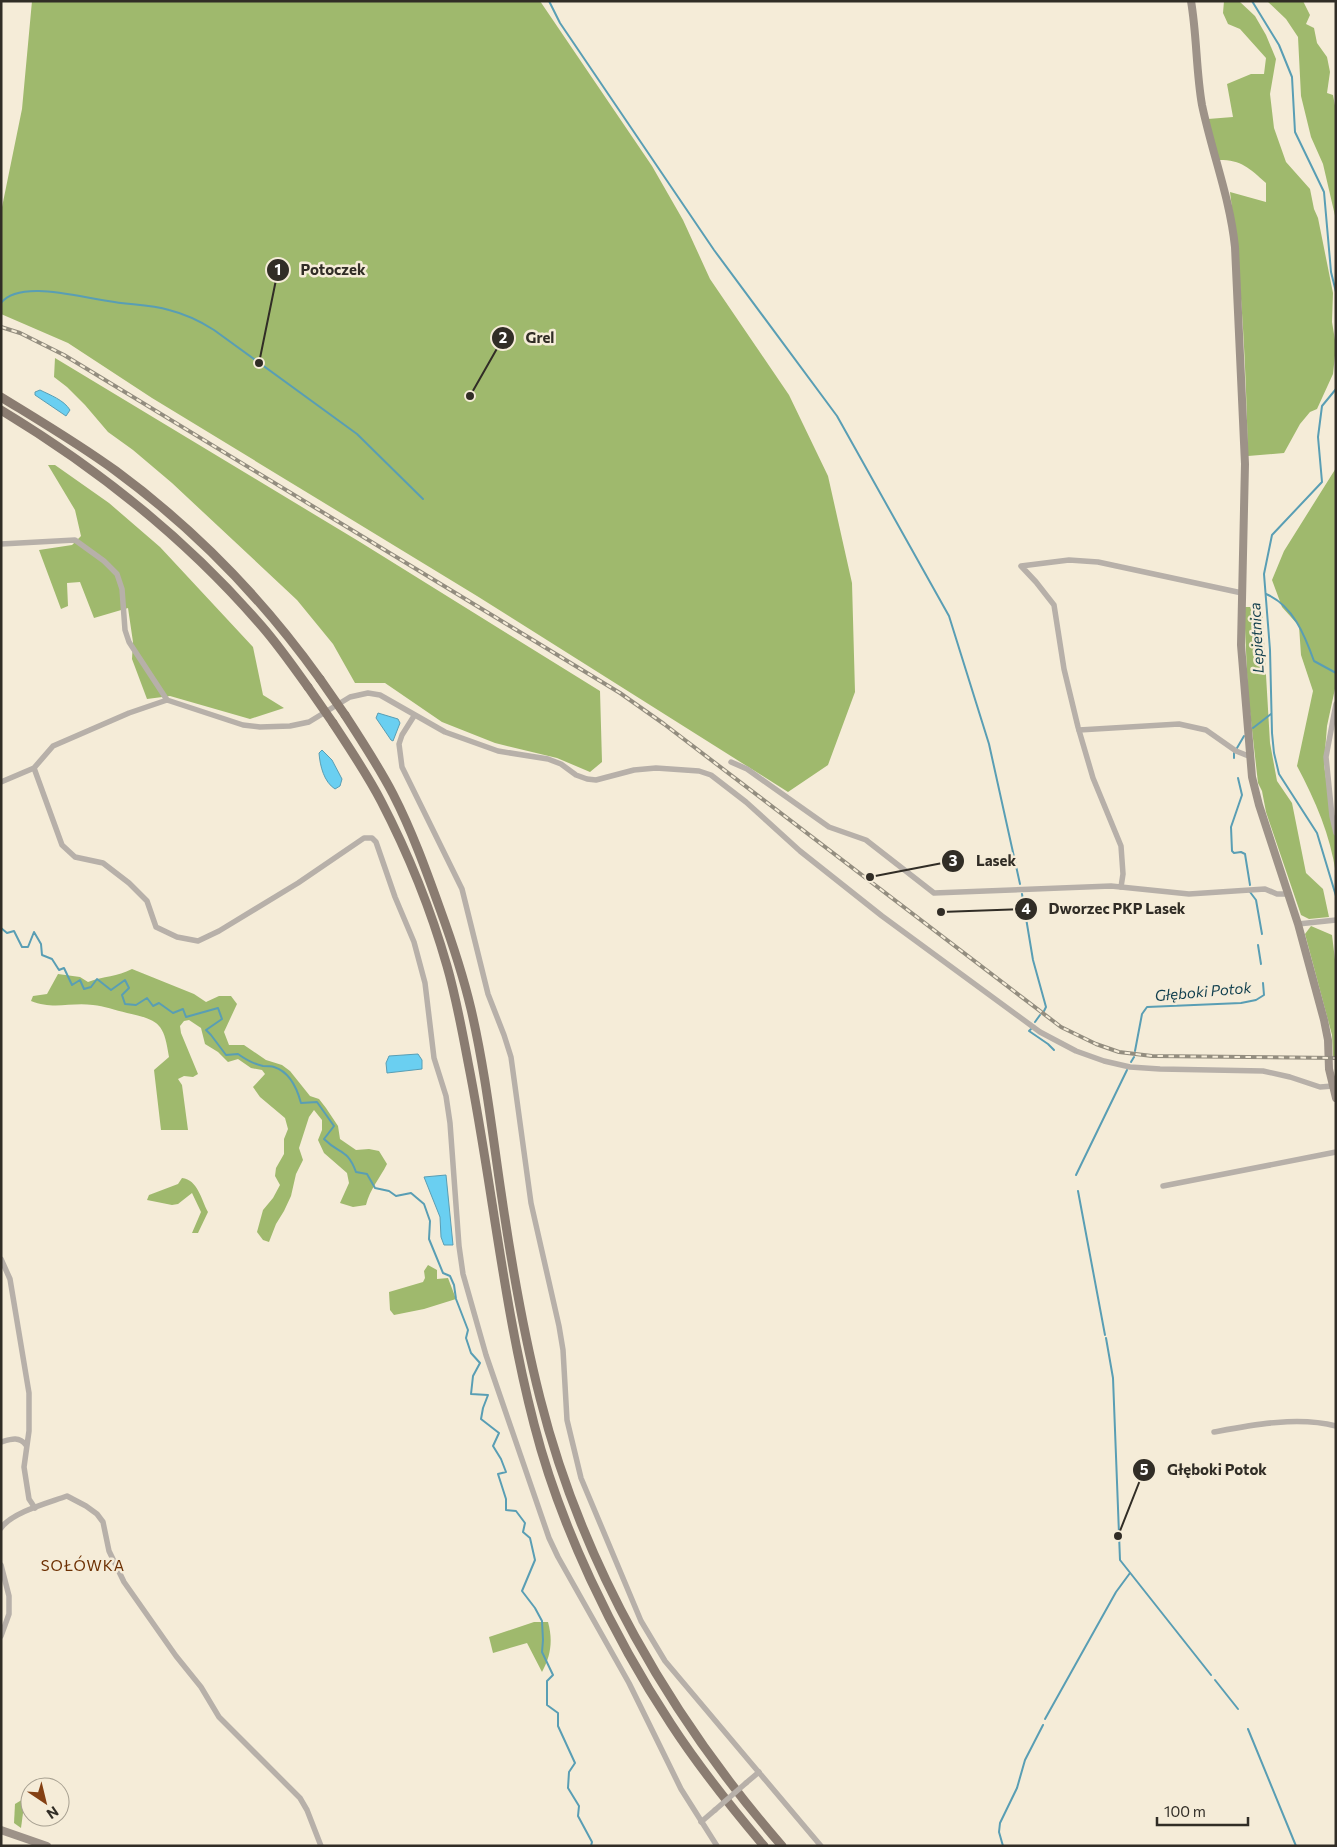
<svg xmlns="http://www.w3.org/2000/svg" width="1337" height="1847" font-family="Commissioner,sans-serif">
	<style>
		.forest { fill: #9fb96d }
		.water { fill: #6acff1; stroke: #599eb4 }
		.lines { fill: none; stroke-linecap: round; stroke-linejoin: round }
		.stream { stroke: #599eb4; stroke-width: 2 }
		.street { stroke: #b7b0a9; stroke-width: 5.5 }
		.secondary { stroke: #9d9288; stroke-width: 8 }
		.primary { stroke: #8a7c71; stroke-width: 9 }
		.rail-casing { stroke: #938d7f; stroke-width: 4 }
		.rail { stroke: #f5ecd8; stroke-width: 2; stroke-dasharray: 5.5; stroke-linecap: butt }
		.street-bridge { stroke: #b7b0a9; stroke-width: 5.5 }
		.primary-bridge { stroke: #8a7c71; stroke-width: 9 }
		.labels { text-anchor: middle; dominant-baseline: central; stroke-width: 5; stroke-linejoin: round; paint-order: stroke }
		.water-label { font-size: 15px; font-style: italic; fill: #113f4e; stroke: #f5ecd8 }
		.neighbourhood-label { font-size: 15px; letter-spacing: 1px; fill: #6d3003; stroke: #f5ecd8 }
		.leader { fill: none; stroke: #312d26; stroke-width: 2 }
		.callout-dot { fill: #312d26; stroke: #f5ecd8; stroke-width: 2 }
		.mark-label { font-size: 15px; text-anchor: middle; font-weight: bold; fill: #fff }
		.callout-label { font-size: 15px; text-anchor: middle; font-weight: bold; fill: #312d26; stroke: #f5ecd8; stroke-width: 5; stroke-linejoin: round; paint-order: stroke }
	</style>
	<rect width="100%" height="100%" fill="#f5ecd8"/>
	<g class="forest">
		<path d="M32,1H540L652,166L683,220L710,279L789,395L828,476L852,583L855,692L828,765L788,792L477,596L152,398L68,343L1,314V212L22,109Z"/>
		<path d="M1224,1H1239L1255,16L1266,35L1276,59L1270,94L1274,128L1286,162L1310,189L1314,209L1318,218L1333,293L1332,322L1336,346L1333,374L1317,409L1310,412L1300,424L1284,453L1248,456C1246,368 1242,280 1230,192L1266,202V183C1249,168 1242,160 1219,160L1208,119L1233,117L1227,84L1251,74H1264L1266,58L1240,29L1228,24L1223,13Z"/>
		<path d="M1267,1H1303L1310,15L1306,24L1314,28L1317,43L1327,57L1330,72L1327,93L1333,95L1336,111V220L1323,164L1311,137L1301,96L1298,37L1286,19Z"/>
		<path d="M55,358L360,542L600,691L602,762L590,772L557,758L495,743L442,722L385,683H355L333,644L297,600L172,483L133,450L108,432L85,405L67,387L54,377Z"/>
		<path d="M48,465H55L109,503L160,547L253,647L263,695L284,708L250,719L170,696L147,699L132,659L133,642L128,608L94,618L80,582L67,583L68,606L61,609L39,550L72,545L81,536L75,510Z"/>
		<path d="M1336,468V684L1327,726L1324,764L1333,829L1336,838V874C1330,834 1316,802 1297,766L1313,691L1301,655L1299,626L1282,607L1272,580L1284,551Z"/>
		<path d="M1244,607H1262L1270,743L1277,781L1292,803L1306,873L1323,889L1329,917L1309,919L1301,915L1266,812L1262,791L1258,783L1248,694Z"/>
		<path d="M1311,926L1332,935L1336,968V1056H1333L1332,1035L1305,934Z"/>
		<path d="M132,969L194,994L206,1002L219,996H231L237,1004L224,1032L229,1045H244L266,1060L282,1065L290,1071L310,1096L319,1099L326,1108L338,1126L340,1139L356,1150L369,1149L379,1151L387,1164C380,1178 370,1189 366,1205L353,1207L340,1203L349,1183L347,1173L324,1153L318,1140L322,1130V1120L314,1110L309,1117L299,1148L303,1160L296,1174L291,1196L284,1211L276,1224L269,1242L263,1240L257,1232L263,1210L273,1198L280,1185L275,1176L276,1168L284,1154V1139L288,1129L285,1118L260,1097L253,1087L265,1074L262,1070L251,1068L238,1059L228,1062L218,1052L205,1044L201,1028L189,1020L184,1021L180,1026L181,1033L198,1074L193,1077L184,1076L178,1079L182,1085L188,1130H161L154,1070L169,1057C164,1023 159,1020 127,1013C115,1010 104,1006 93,1005C70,1002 54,1010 31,1001L33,996L47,994L58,974L80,977L88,982C104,976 117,977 132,969Z"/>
		<path d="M182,1178C198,1180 201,1199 208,1212L198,1233H192L201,1212L192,1193L178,1204L172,1205L147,1200L149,1195L178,1184Z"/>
		<path d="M428,1265L437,1270V1279L448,1278L456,1299L424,1309L394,1315L390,1310L389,1292L423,1282L425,1278L424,1271Z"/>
		<path d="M534,1622H548C553,1640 551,1656 542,1672L527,1643L493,1653L489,1637Z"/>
		<path d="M25,1798L21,1828L14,1823L15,1804Z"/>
	</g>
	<g class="water">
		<path d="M40,390C50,395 64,400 70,410L66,416L35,395V392Z"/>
		<path d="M378,713L398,719L400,723L393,741L391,740L376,718Z"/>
		<path d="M322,750L332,760L342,779L340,786L335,789C324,782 320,766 319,753Z"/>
		<path d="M418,1054L422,1060V1069L387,1073L386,1063L389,1056Z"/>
		<path d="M446,1175L453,1245H444L441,1237L440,1217L424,1177Z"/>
	</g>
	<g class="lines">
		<g class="stream">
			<path d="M549,1L560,23L714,250L837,416L949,616L989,744L1020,884"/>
			<path d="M1252,1L1279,45L1292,77L1295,132L1324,192L1331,272L1336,292"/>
			<path d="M1,303C20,279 82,298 108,301C129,305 149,304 169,310C185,314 200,321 214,330L357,434L423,499"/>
			<path d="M1336,389L1322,406L1318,437L1322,482L1272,535L1264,574L1270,650L1272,733L1274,753L1279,774L1317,833L1336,896"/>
			<path d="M1266,594C1293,605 1305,636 1314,661L1336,673"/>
			<path d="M1253,728L1271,714"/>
			<path d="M1237,748L1244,736"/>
			<path d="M1234,753V758"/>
			<path d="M1238,778L1242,795L1231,827L1232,851L1234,853L1241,852L1245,854L1250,885"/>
			<path d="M1250,892L1256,900L1262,934"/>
			<path d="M1022,894L1033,960L1046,1007L1044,1011"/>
			<path d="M1,928L7,933L14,931L22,947H28L34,932L41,944L42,955L52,959L59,970L64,968L72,985L80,980L84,989L91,987L97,979L111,990L125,980L129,988L122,995L125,1004L136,1005L147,998L153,1006L159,1003L173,1013L183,1009L186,1017L218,1008L222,1019L206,1030L211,1035L226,1055L238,1054C245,1059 253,1064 263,1066C266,1066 271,1066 274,1067C290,1072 297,1088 301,1103L317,1102L334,1126L324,1139C340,1155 347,1148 356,1172L367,1174L375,1188L389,1191L396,1196L411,1193L424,1204L430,1221L429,1239L443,1273L450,1276L454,1285L456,1299L468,1330L466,1338L471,1353L480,1363L473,1376L471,1394L488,1395L483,1408L481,1419L499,1433L493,1446L501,1459L506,1472L498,1474L506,1499V1510L516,1511L525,1523L523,1532L530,1538L535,1560L522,1591L535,1608L542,1621L543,1640L542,1652L553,1675L547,1681V1705L558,1713V1726L575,1763L569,1772L568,1788L579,1806L578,1816L592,1842L591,1846"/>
			<path d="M1258,945L1261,964"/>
			<path d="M1035,1022L1040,1015"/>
			<path d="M1031,1029L1029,1031L1048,1044L1054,1050"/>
			<path d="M1135,1051L1142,1014L1147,1007L1241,1003L1256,1000L1264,995L1263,983"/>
			<path d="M1131,1062L1134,1057"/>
			<path d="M1076,1175L1127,1070"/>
			<path d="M1078,1191L1105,1335"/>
			<path d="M1106,1338L1113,1378L1120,1560L1211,1675"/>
			<path d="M1215,1680L1238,1709"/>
			<path d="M1045,1719L1116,1592L1130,1573"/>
			<path d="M1248,1729L1296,1846"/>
			<path d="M1003,1846L999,1832L1000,1823L1017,1788L1025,1760L1043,1725"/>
		</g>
		<g class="street">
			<path d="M1,544L75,540L104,561L117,574L122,589L125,630L129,642L167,700"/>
			<path d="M1336,704L1326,757L1332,816L1336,833"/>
			<path d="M414,716L402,735L399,744L402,767L462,889L488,994L504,1035L511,1057L531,1203L559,1326L563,1350L567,1420L581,1478L641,1621L665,1661L821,1846"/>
			<path d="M1079,730L1179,724L1206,730L1236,751L1251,757"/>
			<path d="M731,762L747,769L829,827L866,840L934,893L1111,886L1189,894L1265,889L1277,894H1289"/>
			<path d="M34,768L62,845L75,857L103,863L129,883L147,901L156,927L177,937L198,941L219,931L298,883L364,838H372L376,842L395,897L414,942L425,983L434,1058L446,1096L450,1123L459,1246L463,1274L486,1355L549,1538L558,1557L629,1683L681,1789L717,1846"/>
			<path d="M1,782L34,768L53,746L129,713L167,700L243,725L260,727L290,726L309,722L350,697L368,693L380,695L445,732L498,751L548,759L561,764L576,775L587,779L596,780L634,770L656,768L699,771L711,775L746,802L800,851L882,916L1040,1032L1076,1051L1104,1061L1130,1067L1160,1069L1263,1071L1290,1077L1320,1087L1333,1086"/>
			<path d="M1121,887L1123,874L1121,846L1093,778L1078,727L1064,669L1054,605L1036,582L1021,566L1069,560L1098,562L1242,593"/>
			<path d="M1298,924L1336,920"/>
			<path d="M1163,1186L1336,1152"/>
			<path d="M1,1259L10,1279L29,1393V1431L24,1467L29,1499L35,1508"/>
			<path d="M1214,1432C1252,1425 1297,1416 1336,1426"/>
			<path d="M1,1442C11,1439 19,1436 26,1445"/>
			<path d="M1,1528C13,1512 48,1503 67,1496L86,1506L97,1514L103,1522L109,1551L124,1582L176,1656L201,1687L219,1717L300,1798L307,1810L321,1846"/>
			<path d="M1,1565L9,1596V1614L1,1636"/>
			<path d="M746,1783L759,1772"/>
			<path d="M701,1822L715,1810"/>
		</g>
		<g class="secondary">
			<path d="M1191,1C1197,36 1196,71 1202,105C1212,153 1230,198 1235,247L1245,464L1241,645L1252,777L1259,805L1298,924L1324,1020L1328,1040L1329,1069L1336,1098"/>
			<path d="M1,1830L47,1846"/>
		</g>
		<g class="primary">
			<path d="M1,397C40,421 79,444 116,471C196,530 262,598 320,679"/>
			<path d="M1,410C97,468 186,539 259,623C277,643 292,665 308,687"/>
			<path d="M345,715C362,741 379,767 393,794C412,831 426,870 440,909C452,942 463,975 471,1009C485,1069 492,1131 501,1192C511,1261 523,1331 540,1398C582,1565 670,1717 782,1846"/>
			<path d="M333,723C350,749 367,774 381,801C408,853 431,910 447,966C456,997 462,1030 468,1062C492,1182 503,1305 534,1424C560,1526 613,1636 671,1724C699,1767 731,1807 764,1846"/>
		</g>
		<g class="rail-casing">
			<path id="rail" d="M1,327L20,333L64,355L620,693L664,724L1061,1027L1096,1044L1119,1052L1152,1056L1336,1058"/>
		</g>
		<use href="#rail" class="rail"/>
		<path class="street-bridge" d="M715,1810L746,1783"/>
		<g class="primary-bridge">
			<path d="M320,679L345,715"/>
			<path d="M308,687L333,723"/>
		</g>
	</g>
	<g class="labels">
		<g class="water-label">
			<text transform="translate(1256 638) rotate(-93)">Lepietnica</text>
			<text transform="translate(1203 991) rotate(-5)">Głęboki Potok</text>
		</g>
		<g class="neighbourhood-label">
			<text x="83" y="1565">SOŁÓWKA</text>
		</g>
	</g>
	<path class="leader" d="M259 363L278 270M470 396L503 338M870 877L953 861M941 912L1026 909M1118 1536L1144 1470"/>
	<g class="callout-dot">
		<circle cx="259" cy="363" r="5"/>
		<circle cx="470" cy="396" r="5"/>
		<circle cx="870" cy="877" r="5"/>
		<circle cx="941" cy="912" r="5"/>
		<circle cx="1118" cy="1536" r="5"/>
		<circle cx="278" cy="270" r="12"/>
		<circle cx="503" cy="338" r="12"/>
		<circle cx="953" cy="861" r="12"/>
		<circle cx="1026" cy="909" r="12"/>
		<circle cx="1144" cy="1470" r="12"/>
	</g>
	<g class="mark-label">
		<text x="278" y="275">1</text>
		<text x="503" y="343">2</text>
		<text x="953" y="866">3</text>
		<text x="1026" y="914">4</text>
		<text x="1144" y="1475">5</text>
	</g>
	<g class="callout-label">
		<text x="333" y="275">Potoczek</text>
		<text x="540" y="343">Grel</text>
		<text x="996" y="866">Lasek</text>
		<text x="1117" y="914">Dworzec PKP Lasek</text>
		<text x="1217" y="1475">Głęboki Potok</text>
	</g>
	<rect width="1337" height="1847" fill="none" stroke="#312d26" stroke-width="5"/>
	<g transform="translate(45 1802) rotate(145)"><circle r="24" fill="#f5ecd8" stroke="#a7a091"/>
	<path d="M0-4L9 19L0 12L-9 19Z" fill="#844013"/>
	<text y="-8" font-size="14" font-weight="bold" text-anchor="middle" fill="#312d26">N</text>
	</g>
	<path d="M1157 1817v8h91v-8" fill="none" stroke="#312d26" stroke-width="2.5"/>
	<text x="1164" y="1817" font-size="15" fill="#312d26" stroke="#f5ecd8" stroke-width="4" paint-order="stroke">100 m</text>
</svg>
